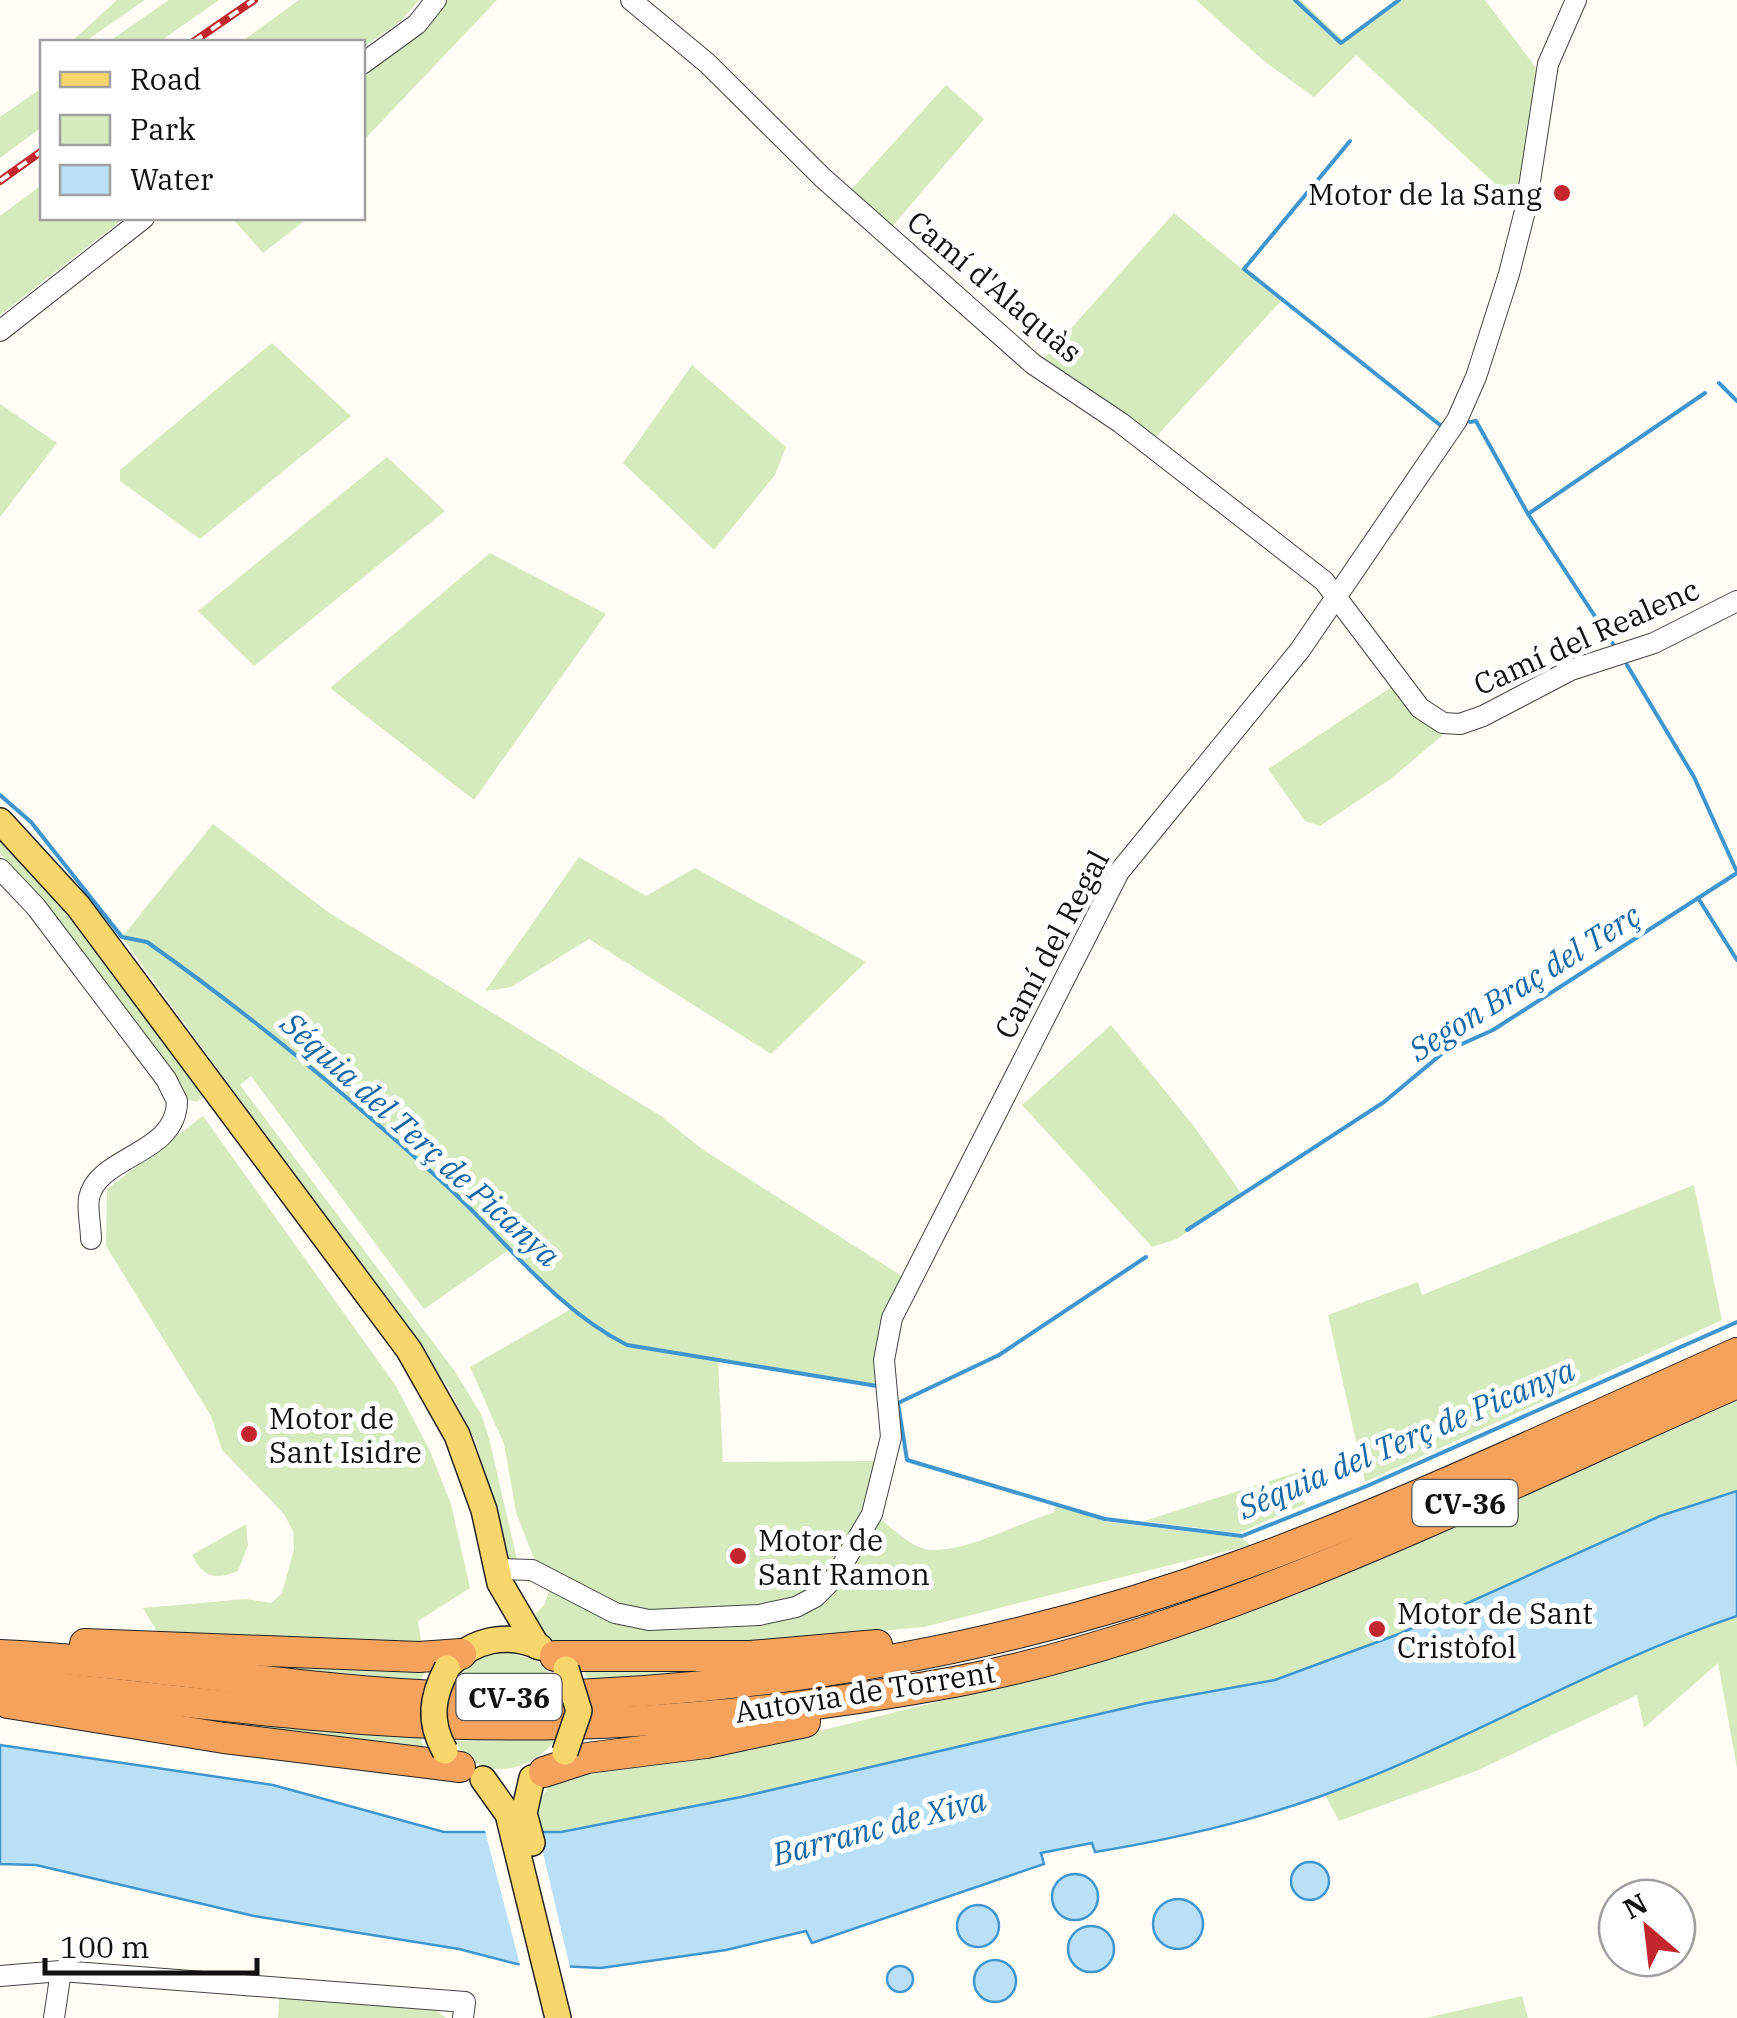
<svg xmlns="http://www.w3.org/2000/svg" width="1737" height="2018" font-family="'IBM Plex Serif',serif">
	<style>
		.green { fill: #d5ebbd }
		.water { fill: #b9e0f7; stroke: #3f96cf; stroke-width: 2.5 }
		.pier { fill: #fffdf5 }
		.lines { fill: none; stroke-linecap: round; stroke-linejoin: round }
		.stream { stroke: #3f96cf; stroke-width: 4 }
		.minor-casing { stroke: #444; stroke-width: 22 }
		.major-casing { stroke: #222; stroke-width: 28 }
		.highway-casing { stroke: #222; stroke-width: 32 }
		.minor { stroke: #fff; stroke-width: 20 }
		.major { stroke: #f9d66b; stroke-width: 25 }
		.highway { stroke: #f5a25d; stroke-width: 30 }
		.rail-casing { stroke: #c4262e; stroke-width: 8 }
		.rail { stroke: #fff; stroke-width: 4; stroke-dasharray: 11; stroke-linecap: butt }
		.major-bridge-casing { stroke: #222; stroke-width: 28; stroke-linecap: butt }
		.major-bridge { stroke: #f9d66b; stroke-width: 25 }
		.poi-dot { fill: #c4262e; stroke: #fff; stroke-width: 4 }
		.labels { text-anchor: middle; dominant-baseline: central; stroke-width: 10; stroke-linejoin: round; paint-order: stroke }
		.shield { fill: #fff; stroke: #585858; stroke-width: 2.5 }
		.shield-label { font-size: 28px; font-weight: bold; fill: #111 }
		.poi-label { font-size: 30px; fill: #111; stroke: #fff; text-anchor: start }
		.street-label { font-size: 30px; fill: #111; stroke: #fff }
		.water-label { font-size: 32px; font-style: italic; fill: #1768a6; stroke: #fff }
	</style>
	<rect width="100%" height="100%" fill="#fffdf5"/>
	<g class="green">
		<path d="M117,0H145L84,42H71Z"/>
		<path d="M169,0H219L159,42H108Z"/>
		<path d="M299,0H419L401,21L363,47L362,42H241Z"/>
		<path d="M442,0H497L363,141L362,71Z"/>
		<path d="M1196,0H1301L1344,41L1400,0H1485L1540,73L1518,205L1356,55L1314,97L1265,62Z"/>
		<path d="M946,85L984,119L891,228L849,192Z"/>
		<path d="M42,88V127L0,158V117Z"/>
		<path d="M42,185V218H124L0,315V216Z"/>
		<path d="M1174,213L1281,301L1154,439L1042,361Z"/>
		<path d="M232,218H308L263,253Z"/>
		<path d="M272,343L351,416L200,539L120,481V470Z"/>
		<path d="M692,365L786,447L775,475L714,550L623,463Z"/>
		<path d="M0,404L57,443L0,517Z"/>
		<path d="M387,457L445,511L254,666L198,611Z"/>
		<path d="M490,553L606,614L474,800L330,688Z"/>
		<path d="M1396,684L1425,720L1444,734L1392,778L1320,826L1305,821L1268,769Z"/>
		<path d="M213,824L328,912L661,1116L702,1149L905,1278L881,1386L718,1360L723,1462L875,1461L863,1517L835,1565L802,1601L709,1614L620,1609L534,1559L516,1512L504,1444L470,1367L571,1309L510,1249L424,1309L251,1076L240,1085L454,1370L481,1414L489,1438L517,1560L507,1563L476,1442L450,1390L122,937Z"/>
		<path d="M0,840L80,930L205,1096L197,1102L186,1099L172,1070L62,925L0,853Z"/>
		<path d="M579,857L646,896L695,868L866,962L771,1054L589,939L511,987L485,991Z"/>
		<path d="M1111,1025L1193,1125L1241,1193L1177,1239L1152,1247L1022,1105Z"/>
		<path d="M203,1116L396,1386L430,1451L451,1504L470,1588L418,1621L422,1647L159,1635L143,1608L246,1599L271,1603L282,1593L294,1549L293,1531L284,1514L222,1450L211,1416L106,1246L107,1189Z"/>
		<path d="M1694,1185L1722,1320L1365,1482L1328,1315L1418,1282L1422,1295Z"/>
		<path d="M1737,1401V1491L1660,1516L1399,1634L1275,1680L1147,1703L741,1797L561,1832H538L533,1812L552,1781L574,1770L799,1736L1103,1661L1301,1593Z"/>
		<path d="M1298,1472L1305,1504L1239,1533L1144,1521Z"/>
		<path d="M1056,1505L1108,1522L1242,1538L1250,1545L924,1627L679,1650L563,1649L530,1620L544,1605L551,1587L615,1623L668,1630L760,1626L799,1616L878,1517C893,1529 912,1549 932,1550C970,1551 1018,1523 1053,1513Z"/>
		<path d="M246,1524L248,1545L238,1571C214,1581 204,1577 192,1555Z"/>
		<path d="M1737,1616V1768L1718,1663L1644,1728L1637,1695L1476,1771L1339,1821L1325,1795L1547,1692Z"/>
		<path d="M501,1651L536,1660L553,1677L456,1676L472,1660Z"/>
		<path d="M139,1655L426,1669L421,1680Z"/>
		<path d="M806,1661L588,1680L582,1667Z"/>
		<path d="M126,1714L420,1736L425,1751Z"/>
		<path d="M557,1739C529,1773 481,1784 454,1741Z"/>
		<path d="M1522,1996L1528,2018H1426Z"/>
		<path d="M279,1998L431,2007L446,2018H278Z"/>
	</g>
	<g class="water">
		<path d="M1737,1491V1616C1595,1664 1465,1743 1324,1795C1250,1822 1173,1839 1095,1852L1092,1843L1041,1853L1044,1864L812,1943L806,1931L726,1950L601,1968L517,1964L459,1949L254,1916L36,1865L0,1864V1745L273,1785L444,1832H561L741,1797L1147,1703L1275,1680L1399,1634L1660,1516Z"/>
		<circle cx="1310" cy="1881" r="19"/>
		<circle cx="1075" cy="1897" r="23"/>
		<circle cx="1178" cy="1924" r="25"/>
		<circle cx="978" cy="1926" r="21"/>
		<circle cx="1091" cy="1949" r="23"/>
		<circle cx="995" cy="1981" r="21"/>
		<circle cx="900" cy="1979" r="13"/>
	</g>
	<path class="pier" d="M484,1827H537L571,1972L521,1969Z"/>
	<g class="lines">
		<g class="stream">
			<path d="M1295,0L1341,43L1399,0"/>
			<path d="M1350,141L1244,269L1440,425"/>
			<path d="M1719,383L1737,401"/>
			<path d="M1470,422L1476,421L1528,514L1613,644"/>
			<path d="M1528,514L1705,393"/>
			<path d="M1627,665L1694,777L1737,872"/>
			<path d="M0,795L31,822L122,937L147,942C255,1018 353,1100 450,1189C508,1243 556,1309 627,1345L877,1386"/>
			<path d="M1698,898L1737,960"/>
			<path d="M1187,1230L1384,1102L1444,1052L1493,1030L1737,873"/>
			<path d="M1146,1257L999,1355L898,1403L907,1460L1105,1519L1242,1536L1367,1486L1737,1322"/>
		</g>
		<g class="minor-casing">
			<g id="minor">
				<path d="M631,0L707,63L823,178L1033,364L1121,423L1324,581L1420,708L1443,723L1460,724L1483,716L1571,670L1654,643L1737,601"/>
				<path d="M362,64L417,24L436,0"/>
				<path d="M0,331L144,218"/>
				<path d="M0,869L36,907L166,1079L177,1101C177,1155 98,1155 89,1198C87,1210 91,1227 91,1239"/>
				<path d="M497,1569L532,1570L615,1613L649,1620L759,1615L796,1607L815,1597L836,1576L872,1514L891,1437L884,1360L892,1318L1119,872L1300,650L1457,420L1476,377L1509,274L1526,207L1548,64L1576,0"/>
				<path d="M0,1976L61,1971L465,2002L463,2018"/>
				<path d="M54,2018L61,1971"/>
			</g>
		</g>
		<g class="major-casing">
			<g id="major">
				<path d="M0,821L78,906L409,1350L457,1435L484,1510L500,1583L537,1646"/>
				<path d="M449,1665C474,1639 507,1632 540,1647"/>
				<path d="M532,1778L524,1813L532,1843"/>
				<path d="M483,1779L508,1814L558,2018"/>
			</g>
		</g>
		<g class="highway-casing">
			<g id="highway">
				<path d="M85,1644L419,1657L461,1654"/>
				<path d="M0,1655C171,1663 341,1700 513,1697C763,1692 1012,1650 1247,1563C1414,1502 1575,1425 1737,1353"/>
				<path d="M555,1656H750L877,1645"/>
				<path d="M0,1683C126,1693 252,1712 378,1720C569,1733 766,1717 954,1682C1218,1632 1491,1491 1737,1383"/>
				<path d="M8,1703L224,1738L460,1767"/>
				<path d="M544,1772L587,1758L706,1743L805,1722"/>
			</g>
		</g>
		<use href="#minor" class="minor"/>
		<use href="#major" class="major"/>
		<use href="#highway" class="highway"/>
		<g class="rail-casing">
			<g id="rail">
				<path d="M193,42L254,0"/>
				<path d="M0,181L42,151"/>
			</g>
		</g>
		<use href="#rail" class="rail"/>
		<g class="major-bridge-casing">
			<g id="major-bridge">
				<path d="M445,1751C428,1721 432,1697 447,1668"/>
				<path d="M565,1752L579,1711L566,1669"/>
			</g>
		</g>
		<use href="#major-bridge" class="major-bridge"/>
	</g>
	<g class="poi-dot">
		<circle cx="1562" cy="193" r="10"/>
		<circle cx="249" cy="1434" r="10"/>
		<circle cx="738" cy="1556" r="10"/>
		<circle cx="1377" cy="1629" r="10"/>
	</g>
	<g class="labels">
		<g class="shield">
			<rect x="1412.5" y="1480" width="105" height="46" rx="8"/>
			<rect x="456.5" y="1674" width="105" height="46" rx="8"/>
		</g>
		<g class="shield-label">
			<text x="1465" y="1503">CV-36</text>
			<text x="509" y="1697">CV-36</text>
		</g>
		<g class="poi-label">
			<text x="1542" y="193" text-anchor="end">Motor de la Sang</text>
			<text x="269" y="1417">Motor de<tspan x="269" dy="34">Sant Isidre</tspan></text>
			<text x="758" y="1539">Motor de<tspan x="758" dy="34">Sant Ramon</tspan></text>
			<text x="1397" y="1612">Motor de Sant<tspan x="1397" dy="34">Cristòfol</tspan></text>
		</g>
		<g class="street-label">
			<text transform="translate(995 286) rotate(40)">Camí d'Alaquàs</text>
			<text transform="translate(1586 636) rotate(-24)">Camí del Realenc</text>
			<text transform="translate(1051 944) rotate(-62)">Camí del Regal</text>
			<text transform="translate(865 1691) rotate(-9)">Autovia de Torrent</text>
		</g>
		<g class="water-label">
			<text transform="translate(1524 982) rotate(-32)">Segon Braç del Terç</text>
			<text transform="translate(421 1139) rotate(42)">Séquia del Terç de Picanya</text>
			<text transform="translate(1406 1438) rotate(-23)">Séquia del Terç de Picanya</text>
			<text transform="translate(879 1826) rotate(-15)">Barranc de Xiva</text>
		</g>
	</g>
	<rect x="40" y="40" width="325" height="180" fill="#ffffff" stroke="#a0a0a0" stroke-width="2.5"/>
	<rect x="60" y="72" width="50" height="15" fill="#f9d66b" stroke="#a0a0a0" stroke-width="2.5"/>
	<text x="130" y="90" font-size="30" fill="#111111">Road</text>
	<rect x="60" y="115" width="50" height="30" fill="#d5ebbd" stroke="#a0a0a0" stroke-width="2.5"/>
	<text x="130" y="140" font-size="30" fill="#111111">Park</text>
	<rect x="60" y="165" width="50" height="30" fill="#b9e0f7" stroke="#a0a0a0" stroke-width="2.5"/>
	<text x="130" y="190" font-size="30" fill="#111111">Water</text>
	<g transform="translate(1647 1928) rotate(332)"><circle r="48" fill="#ffffff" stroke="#a0a0a0" stroke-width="2.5"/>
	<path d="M0-8L18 38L0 25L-18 38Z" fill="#c4262e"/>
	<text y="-15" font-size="28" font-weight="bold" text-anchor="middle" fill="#111111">N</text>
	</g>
	<path d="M45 1958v15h212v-15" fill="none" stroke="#111111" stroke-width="5"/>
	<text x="60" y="1958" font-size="30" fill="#111111" stroke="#ffffff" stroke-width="8" paint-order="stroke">100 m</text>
</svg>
